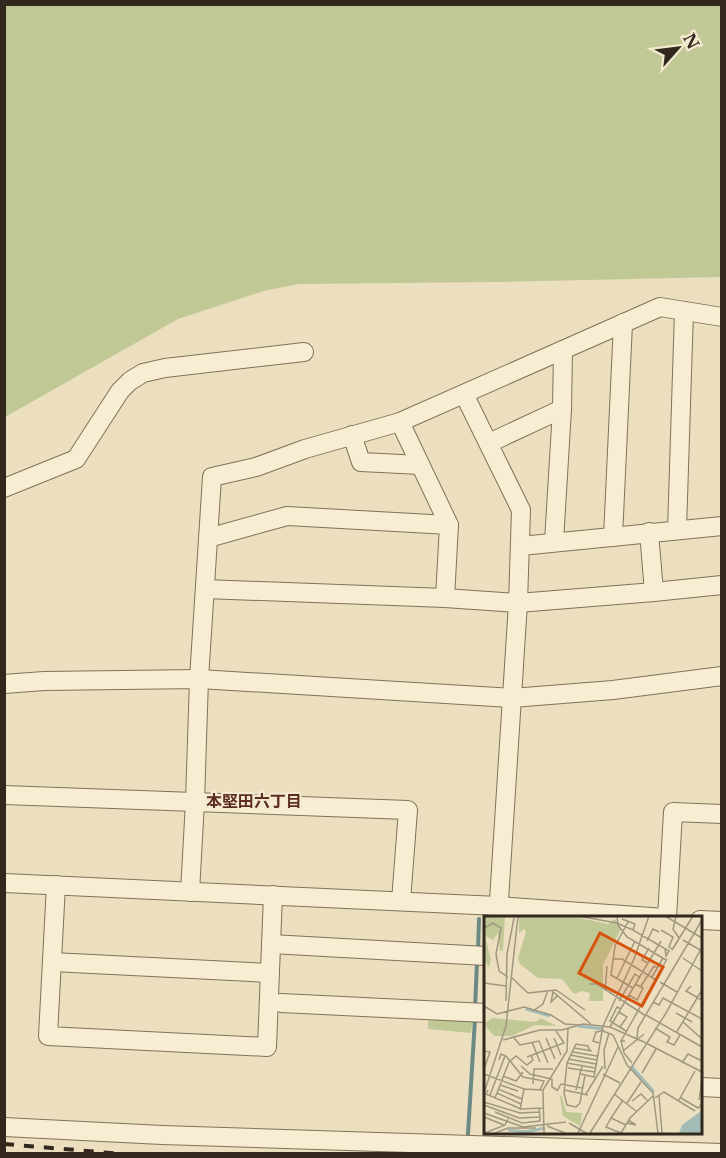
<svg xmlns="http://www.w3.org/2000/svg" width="726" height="1158" font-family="'Libre Baskerville','Noto Sans JP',serif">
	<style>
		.green { fill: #c0c895 }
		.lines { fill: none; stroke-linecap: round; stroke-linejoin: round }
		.stream { stroke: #6b8a83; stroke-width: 4 }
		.minor-casing { stroke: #827159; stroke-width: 20 }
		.minor { stroke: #f6edd2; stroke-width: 18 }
		.rail { stroke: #33281d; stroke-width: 4; stroke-dasharray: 10 10; stroke-linecap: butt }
		.labels { text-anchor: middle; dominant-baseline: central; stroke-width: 4.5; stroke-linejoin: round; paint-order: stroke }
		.neighbourhood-label { font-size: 16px; font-weight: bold; fill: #5d2e1f; stroke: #f3eacf }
		.inset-river { fill: none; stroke: #a3bdb6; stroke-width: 3 }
		.inset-road { fill: none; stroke: #a1967f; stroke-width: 1.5 }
		.view { fill: #d6540e; fill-opacity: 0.15; stroke: #d6540e; stroke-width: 3 }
		.inset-edge { fill: none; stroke: #33281d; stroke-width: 3 }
	</style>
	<rect width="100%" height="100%" fill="#ebdfc0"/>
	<g class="green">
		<path d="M5,4L721,5V277L495,282L298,284L264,291L178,319L5,417Z"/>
		<path d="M428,1016L473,1020L471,1033L428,1029Z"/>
	</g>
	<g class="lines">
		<g class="stream">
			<path d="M478,952L479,919"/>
			<path d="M475,1009L477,962"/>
			<path d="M468,1134L475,1019"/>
		</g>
		<g class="minor-casing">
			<g id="minor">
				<path d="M464,394L521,510L518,603L498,916"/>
				<path d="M400,422L449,525L445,598"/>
				<path d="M352,435L361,462L420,465"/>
				<path d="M489,443L562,409"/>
				<path d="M4,488L76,459L120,391L130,381L143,373L165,368L304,352"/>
				<path d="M677,530L684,311"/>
				<path d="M649,532L654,592"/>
				<path d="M613,537L623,323"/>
				<path d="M208,538L287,516L449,525"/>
				<path d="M554,542L562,409L563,350"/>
				<path d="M521,546L722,526"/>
				<path d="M205,589L445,598L518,603L654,592L722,585"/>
				<path d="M4,684L44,681L199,679L512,698L613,690L722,676"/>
				<path d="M4,795L408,810L401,901"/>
				<path d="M4,883L498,906L665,918"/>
				<path d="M56,885L48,1036L267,1047L273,895"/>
				<path d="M190,892L195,802L199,679L212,477L256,467L305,449L400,422L660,307L722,317"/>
				<path d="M667,918L673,812L722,814"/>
				<path d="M700,920L722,921"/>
				<path d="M271,944L486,956"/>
				<path d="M52,962L270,973"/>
				<path d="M281,1003L486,1013"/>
				<path d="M700,1087L722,1088"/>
				<path d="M4,1127L162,1135L722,1153"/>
			</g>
		</g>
		<use href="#minor" class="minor"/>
		<path class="rail" d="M4,1144L123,1154"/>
	</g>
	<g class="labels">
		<g class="neighbourhood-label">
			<text x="254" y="801">本堅田六丁目</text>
		</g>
	</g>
	<g transform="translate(484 916)">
		<rect width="218" height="218" fill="#ebdfc0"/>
		<path d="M0,0H21L19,35H16L14,17L9,24L1,20L7,44L5,51L0,44ZM35,0H86L124,8L131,3L137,13L119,49V85H105L106,77L98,75L90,78L78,63L54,62L36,48L34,42L42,16L40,13L35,17ZM8,102L51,106L57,102L73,110L51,109L28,120H10L0,108ZM70,175L78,181L82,196L98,197L96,210L79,200L76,180Z" fill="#c0c895"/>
		<path d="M217,195V217H195L198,209Z" fill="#a3bdb6"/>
		<path class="inset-river" d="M42,93L66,100M94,110L119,113M147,150L170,176M24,214L42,216L61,212"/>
		<path class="inset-road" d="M94,0L133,7L149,14L185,35L182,40L181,33M133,0L134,9L143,21L182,44M181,0L218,22M192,0L189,13L195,22M138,3L151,8L149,14M144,6L131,30L127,59L149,72M0,12L9,7L17,12L12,38L15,55L24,61M177,14L189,21L185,31L188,33M199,24L218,35M163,25L169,13L175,16M188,34L209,0M199,42L218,55M130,43H138L172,64M164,47L158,44L165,32M27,61L44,77M168,61L179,42M133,62L151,25M176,66L193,76M0,67L22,70M105,68H113L162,100M157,70L170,50L173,52M207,70L202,75L218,84M68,75L107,108M121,75L123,50M69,76L67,86L74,79M44,77L72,74L101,94M145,79L153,84L159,72L151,68M22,85L23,38L30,2M135,85L151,58L155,61M169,86L175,89L179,82L218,103M0,90L13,98L40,91L67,99L81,108L95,109M137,93L133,91L126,105L142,115M49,95L59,88L64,74M135,96L143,101L136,111M192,97L208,106M162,99L218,131M199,106L218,123M126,111L177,25M171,112L186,121L183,126L190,129L196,119M117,114L129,119L143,149L169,177L174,217M192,117L218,74M30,122L36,129L55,125L64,147M62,122L71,143M70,122L77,139M153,122L154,112L218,4M19,124L56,114H78L99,108L126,111L160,126M137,125L183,43M141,125H137L140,137L148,147M48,126L56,146M160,126L218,156M115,127L109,125L112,116L117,115M90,132L108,135M0,135L6,136L0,153M139,135L160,118M89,136L113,140M86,139L113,144M43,141L80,127L72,115M84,143L112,148M15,144L17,138L22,140L39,161L60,165L56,174M83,147L111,152M198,147L204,138L218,145M37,150L46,158L68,163V171L73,174M84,152L111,156M121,153L120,134L125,117M158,157L172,133M0,158L40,173L58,174M97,158L110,161L119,110L150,43L165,0M119,158L136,167M19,160L32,165L39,156M49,168L50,153H69M16,169L34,175M14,173L38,183M4,174L2,178L37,193L59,192M80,174L104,179M92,174L98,150M73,175L77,168L98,172M0,177L22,110L34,0M13,177L37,188M102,178L119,150M130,178L152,195M6,179L21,140M175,180L178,217M11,182L25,146L32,140L43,149L49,144L47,139M171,182L180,176L211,195M197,182L214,192L218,188M139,184L127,202L142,209M195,184L211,155M215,184L218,166M148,185L157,178L163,184M0,186L36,197L55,196M96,187L92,191L83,189L80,177L83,147L92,128L104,130L106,135M96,187L101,159M143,187L157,166M0,189L35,202L56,201L55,192M36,194L40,173M11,196L38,207L56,205V201M0,197L39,211L82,206M0,201L20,209M127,202L122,211L137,217M85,207L102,217M143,207L152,209L144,204M63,210L81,217M1,217L21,209L24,203M11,217L24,212H52M60,217L59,174L83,135L84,112M94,217L134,131M106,217L182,97L218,31M137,217L146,202L170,179"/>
		<path class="view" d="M116,17L179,51L158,90L95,57Z"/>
		<rect width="218" height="218" class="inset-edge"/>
	</g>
	<rect width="726" height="1158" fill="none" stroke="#33281d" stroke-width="12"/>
	<g transform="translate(678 48) rotate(62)" stroke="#f3eacf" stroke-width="4.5" paint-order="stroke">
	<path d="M0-4.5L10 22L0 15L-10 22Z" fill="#33281d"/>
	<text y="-9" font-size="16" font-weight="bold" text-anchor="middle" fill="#33281d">N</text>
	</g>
</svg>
